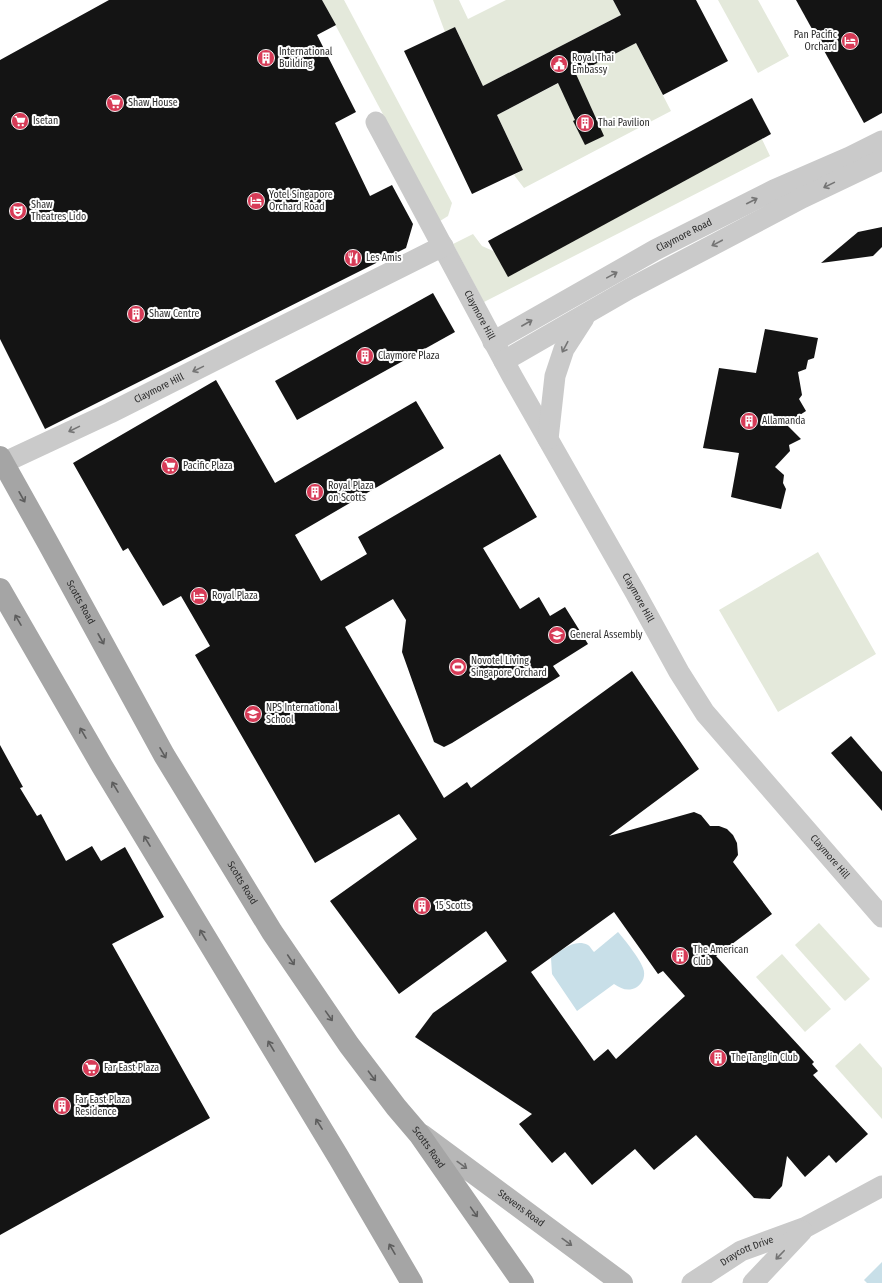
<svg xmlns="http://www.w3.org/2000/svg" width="882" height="1283" font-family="'Fira Sans Condensed',sans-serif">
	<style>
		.green { fill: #e4e9db }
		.water { fill: #c8dfe8 }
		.building { fill: #141414; fill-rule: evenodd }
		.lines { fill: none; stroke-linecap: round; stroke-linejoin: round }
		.street { stroke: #cacaca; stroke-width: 21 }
		.secondary { stroke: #b7b7b7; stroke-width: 22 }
		.primary { stroke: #a5a5a5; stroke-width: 22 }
		.oneway { stroke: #747474 }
		.oneway2 { stroke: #5d5d5d }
		.oneway3 { stroke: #6b6b6b }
		.labels { text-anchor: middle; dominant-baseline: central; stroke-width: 4; stroke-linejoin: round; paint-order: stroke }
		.poi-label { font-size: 10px; fill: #2d2d2d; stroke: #fff; text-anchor: start }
		.street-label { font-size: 10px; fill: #2d2d2d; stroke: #fff }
	</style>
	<rect width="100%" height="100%" fill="#fff"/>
	<g class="green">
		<path d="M322,0H344L452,203L448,216L440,221Z"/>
		<path d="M433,0H459L468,19L506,0H613L621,15L483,86L455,27L445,32Z"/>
		<path d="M718,0H758L789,56L758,73Z"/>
		<path d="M636,43L671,111L524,188L514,175L523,170L497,115Z"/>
		<path d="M760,135L770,156L484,302L453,244L473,234L482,246L511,259Z"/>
		<path d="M818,552L876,654L778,712L719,610Z"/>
		<path d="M819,923L870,979L845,1001L795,945Z"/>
		<path d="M782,954L831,1009L805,1032L756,977Z"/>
		<path d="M860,1043L882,1068V1119L835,1066Z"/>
	</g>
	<g class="water">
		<path d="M618,932C625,940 640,959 643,968C646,975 643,983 637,987C628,992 622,989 614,984L577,1011L552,974L551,958C561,951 574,938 588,945C590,946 592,950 594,952Z"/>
		<path d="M882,1262V1283H867L864,1280Z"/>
	</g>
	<g class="building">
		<path d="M109,0H322L336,25L317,35L356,112L335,123L370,196L392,185L413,224L406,248L45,429L0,339V60Z"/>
		<path d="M613,0H696L728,61L663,95L636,43L576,74L604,136L585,145L573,121L575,120L558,83L497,115L523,170L472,194L404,51L455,27L483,86L621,15Z"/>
		<path d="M796,0H882V113L864,123Z"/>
		<path d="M752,98L771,134L508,277L488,241Z"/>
		<path d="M882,227V247L873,256L821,263L858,232Z"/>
		<path d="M433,293L455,332L297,420L275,381Z"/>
		<path d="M765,329L818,338L814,358L808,360L806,369L798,372L802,395L799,399L806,411L786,424L801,439L789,445L790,451L775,467L784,475L783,483L786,489L781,509L731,497L739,453L703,448L719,368L756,373Z"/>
		<path d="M216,380L275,483L416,401L444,448L295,535L321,581L367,554L358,537L500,454L537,517L483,548L520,609L539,597L550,616L565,607L588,644L553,666L560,676L452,743L444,747L434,742L402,652L406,620L393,599L345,627L444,798L467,782L471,788L632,671L699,769L609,836L694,812L701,815L710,826H719L727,829L733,835L737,843L738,855L733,862L772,914L716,956L814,1062L812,1064L818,1071L813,1075L868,1134L836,1163L829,1155L805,1177L787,1156L782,1186L770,1199L754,1198L696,1135L654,1170L635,1149L592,1185L565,1152L552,1163L519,1124L532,1114L415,1037L433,1013L507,961L486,931L399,994L330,901L417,839L399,814L315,863L195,655L210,646L181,596L163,606L128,548L123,551L73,463ZM614,912L658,974L663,971L685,996L616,1059L608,1049L594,1061L531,972Z"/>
		<path d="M851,736L882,772V811L831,753Z"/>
		<path d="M0,745L23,787L20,788L37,816L41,814L66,861L92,846L101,861L125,847L164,917L112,944L210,1118L0,1235Z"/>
	</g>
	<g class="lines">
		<g class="street">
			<path id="s1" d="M376,122L512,376L635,592L679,672L705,713L882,917"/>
			<path id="s2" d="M493,342L655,250L774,190L850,157L882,141"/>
			<path d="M504,361L629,289L715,244L802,198L882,160"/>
			<path d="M548,439L555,376L564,349L584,318"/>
			<path id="s3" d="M3,463L110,413L233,351L443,246"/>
			<path id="s4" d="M692,1283L741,1251L806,1227L882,1186"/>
			<path d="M753,1283L802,1231"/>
		</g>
		<path class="secondary" id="s5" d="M422,1135L622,1283"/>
		<g class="primary">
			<path id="s6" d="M0,457L48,543L164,755L272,932L349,1045L396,1107L419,1134L523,1283"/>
			<path d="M0,589L102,766L339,1158L412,1283"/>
		</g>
	</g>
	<defs><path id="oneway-shaft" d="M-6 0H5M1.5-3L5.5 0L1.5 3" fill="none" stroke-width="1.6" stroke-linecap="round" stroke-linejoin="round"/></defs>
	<g class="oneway">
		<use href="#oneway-shaft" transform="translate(829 185) rotate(154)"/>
		<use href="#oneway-shaft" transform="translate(752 201) rotate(-27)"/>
		<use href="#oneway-shaft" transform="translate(717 243) rotate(152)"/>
		<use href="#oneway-shaft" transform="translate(612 275) rotate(-29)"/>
		<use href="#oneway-shaft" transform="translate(527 323) rotate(-30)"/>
		<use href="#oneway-shaft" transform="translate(565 347) rotate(118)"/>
		<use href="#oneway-shaft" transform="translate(198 369) rotate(154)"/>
		<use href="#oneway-shaft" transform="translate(74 429) rotate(154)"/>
		<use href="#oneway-shaft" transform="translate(780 1255) rotate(134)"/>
	</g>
	<g class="oneway2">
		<use href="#oneway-shaft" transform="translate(22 497) rotate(61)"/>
		<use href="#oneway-shaft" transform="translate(18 620) rotate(-120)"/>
		<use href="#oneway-shaft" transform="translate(101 639) rotate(61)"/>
		<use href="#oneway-shaft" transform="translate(83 733) rotate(-120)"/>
		<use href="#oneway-shaft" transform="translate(163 753) rotate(60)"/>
		<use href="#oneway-shaft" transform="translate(115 787) rotate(-121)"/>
		<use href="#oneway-shaft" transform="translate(147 841) rotate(-121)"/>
		<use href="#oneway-shaft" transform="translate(203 935) rotate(-121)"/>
		<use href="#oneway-shaft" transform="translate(291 960) rotate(56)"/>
		<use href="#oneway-shaft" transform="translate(329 1016) rotate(55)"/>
		<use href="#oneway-shaft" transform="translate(271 1046) rotate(-121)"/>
		<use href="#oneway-shaft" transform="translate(372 1076) rotate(53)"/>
		<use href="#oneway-shaft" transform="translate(319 1124) rotate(-122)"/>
		<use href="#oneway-shaft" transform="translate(474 1212) rotate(55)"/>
		<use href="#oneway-shaft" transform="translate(392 1249) rotate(-120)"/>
	</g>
	<g class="oneway3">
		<use href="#oneway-shaft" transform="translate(462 1165) rotate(36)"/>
		<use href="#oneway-shaft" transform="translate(567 1242) rotate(36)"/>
	</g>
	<defs>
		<g id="hotel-disc" transform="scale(0.9)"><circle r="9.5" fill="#d73b57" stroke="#fff"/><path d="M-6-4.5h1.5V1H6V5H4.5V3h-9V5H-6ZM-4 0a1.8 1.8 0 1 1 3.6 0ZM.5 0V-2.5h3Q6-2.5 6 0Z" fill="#fff"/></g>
		<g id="building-disc" transform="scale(0.9)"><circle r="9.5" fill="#d73b57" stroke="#fff"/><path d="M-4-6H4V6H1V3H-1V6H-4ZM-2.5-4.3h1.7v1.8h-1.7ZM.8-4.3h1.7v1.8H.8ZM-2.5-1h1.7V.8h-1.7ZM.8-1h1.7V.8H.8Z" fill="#fff"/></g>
		<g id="civic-disc" transform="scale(0.9)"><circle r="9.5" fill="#d73b57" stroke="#fff"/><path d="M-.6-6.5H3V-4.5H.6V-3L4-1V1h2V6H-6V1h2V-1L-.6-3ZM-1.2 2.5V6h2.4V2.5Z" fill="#fff"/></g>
		<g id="supermarket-disc" transform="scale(0.9)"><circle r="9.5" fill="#d73b57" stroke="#fff"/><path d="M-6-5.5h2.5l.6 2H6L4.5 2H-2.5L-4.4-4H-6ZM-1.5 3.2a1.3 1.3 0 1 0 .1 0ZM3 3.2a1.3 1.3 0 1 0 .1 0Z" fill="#fff"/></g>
		<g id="theatre-disc" transform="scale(0.9)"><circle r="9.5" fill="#d73b57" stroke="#fff"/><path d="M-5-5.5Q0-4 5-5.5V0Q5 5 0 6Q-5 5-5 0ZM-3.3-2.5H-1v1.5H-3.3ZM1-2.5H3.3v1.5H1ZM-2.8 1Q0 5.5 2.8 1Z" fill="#fff"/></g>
		<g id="restaurant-disc" transform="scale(0.9)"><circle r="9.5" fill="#d73b57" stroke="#fff"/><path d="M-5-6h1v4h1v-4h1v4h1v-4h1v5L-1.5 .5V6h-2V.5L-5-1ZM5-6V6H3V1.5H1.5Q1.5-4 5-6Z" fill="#fff"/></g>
		<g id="school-disc" transform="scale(0.9)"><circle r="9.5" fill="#d73b57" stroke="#fff"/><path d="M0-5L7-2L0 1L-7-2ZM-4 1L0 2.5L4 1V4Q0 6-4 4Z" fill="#fff"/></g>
		<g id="stadium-disc" transform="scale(0.9)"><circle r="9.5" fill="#d73b57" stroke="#fff"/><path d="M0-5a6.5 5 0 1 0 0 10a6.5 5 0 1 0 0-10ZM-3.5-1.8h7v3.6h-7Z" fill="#fff"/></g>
	</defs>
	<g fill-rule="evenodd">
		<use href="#hotel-disc" x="850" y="41"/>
		<use href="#building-disc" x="266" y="58"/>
		<use href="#civic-disc" x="559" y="64"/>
		<use href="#supermarket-disc" x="115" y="103"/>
		<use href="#supermarket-disc" x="20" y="121"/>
		<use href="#building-disc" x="585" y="123"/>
		<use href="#hotel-disc" x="256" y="201"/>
		<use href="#theatre-disc" x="18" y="211"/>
		<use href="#restaurant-disc" x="353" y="258"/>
		<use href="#building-disc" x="136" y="314"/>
		<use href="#building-disc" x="365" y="356"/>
		<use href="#building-disc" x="749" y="421"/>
		<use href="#supermarket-disc" x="170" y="466"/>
		<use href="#building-disc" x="315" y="492"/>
		<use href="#hotel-disc" x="199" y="596"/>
		<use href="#school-disc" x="557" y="635"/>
		<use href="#stadium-disc" x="458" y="667"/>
		<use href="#school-disc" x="253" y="714"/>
		<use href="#building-disc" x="422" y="906"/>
		<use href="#building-disc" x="680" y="956"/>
		<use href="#building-disc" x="718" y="1058"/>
		<use href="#supermarket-disc" x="91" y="1068"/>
		<use href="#building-disc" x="62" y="1106"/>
	</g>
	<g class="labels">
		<g class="poi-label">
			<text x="837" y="35" text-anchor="end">Pan Pacific<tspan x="837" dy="12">Orchard</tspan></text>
			<text x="279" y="52">International<tspan x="279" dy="12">Building</tspan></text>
			<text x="572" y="58">Royal Thai<tspan x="572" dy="12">Embassy</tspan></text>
			<text x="128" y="103">Shaw House</text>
			<text x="33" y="121">Isetan</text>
			<text x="598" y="123">Thai Pavilion</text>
			<text x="269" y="195">Yotel Singapore<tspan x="269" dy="12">Orchard Road</tspan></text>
			<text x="31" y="205">Shaw<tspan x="31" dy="12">Theatres Lido</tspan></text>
			<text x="366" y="258">Les Amis</text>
			<text x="149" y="314">Shaw Centre</text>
			<text x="378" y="356">Claymore Plaza</text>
			<text x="762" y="421">Allamanda</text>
			<text x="183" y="466">Pacific Plaza</text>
			<text x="328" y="486">Royal Plaza<tspan x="328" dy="12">on Scotts</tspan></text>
			<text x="212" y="596">Royal Plaza</text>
			<text x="570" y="635">General Assembly</text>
			<text x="471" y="661">Novotel Living<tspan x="471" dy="12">Singapore Orchard</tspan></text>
			<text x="266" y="708">NPS International<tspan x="266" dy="12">School</tspan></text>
			<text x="435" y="906">15 Scotts</text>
			<text x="693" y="950">The American<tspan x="693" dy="12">Club</tspan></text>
			<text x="731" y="1058">The Tanglin Club</text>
			<text x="104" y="1068">Far East Plaza</text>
			<text x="75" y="1100">Far East Plaza<tspan x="75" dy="12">Residence</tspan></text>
		</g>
		<g class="street-label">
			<text stroke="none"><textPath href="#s2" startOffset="219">Claymore Road</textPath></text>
			<text stroke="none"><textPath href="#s1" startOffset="219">Claymore Hill</textPath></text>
			<text stroke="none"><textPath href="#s3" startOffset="173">Claymore Hill</textPath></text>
			<text stroke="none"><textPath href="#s1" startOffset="543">Claymore Hill</textPath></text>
			<text stroke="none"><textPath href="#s6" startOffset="166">Scotts Road</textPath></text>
			<text stroke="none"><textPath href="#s1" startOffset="867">Claymore Hill</textPath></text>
			<text stroke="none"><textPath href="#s6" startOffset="490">Scotts Road</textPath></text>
			<text stroke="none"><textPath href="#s6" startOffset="814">Scotts Road</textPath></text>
			<text stroke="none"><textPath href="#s5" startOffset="123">Stevens Road</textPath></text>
			<text stroke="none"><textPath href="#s4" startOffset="64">Draycott Drive</textPath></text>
		</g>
	</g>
</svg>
